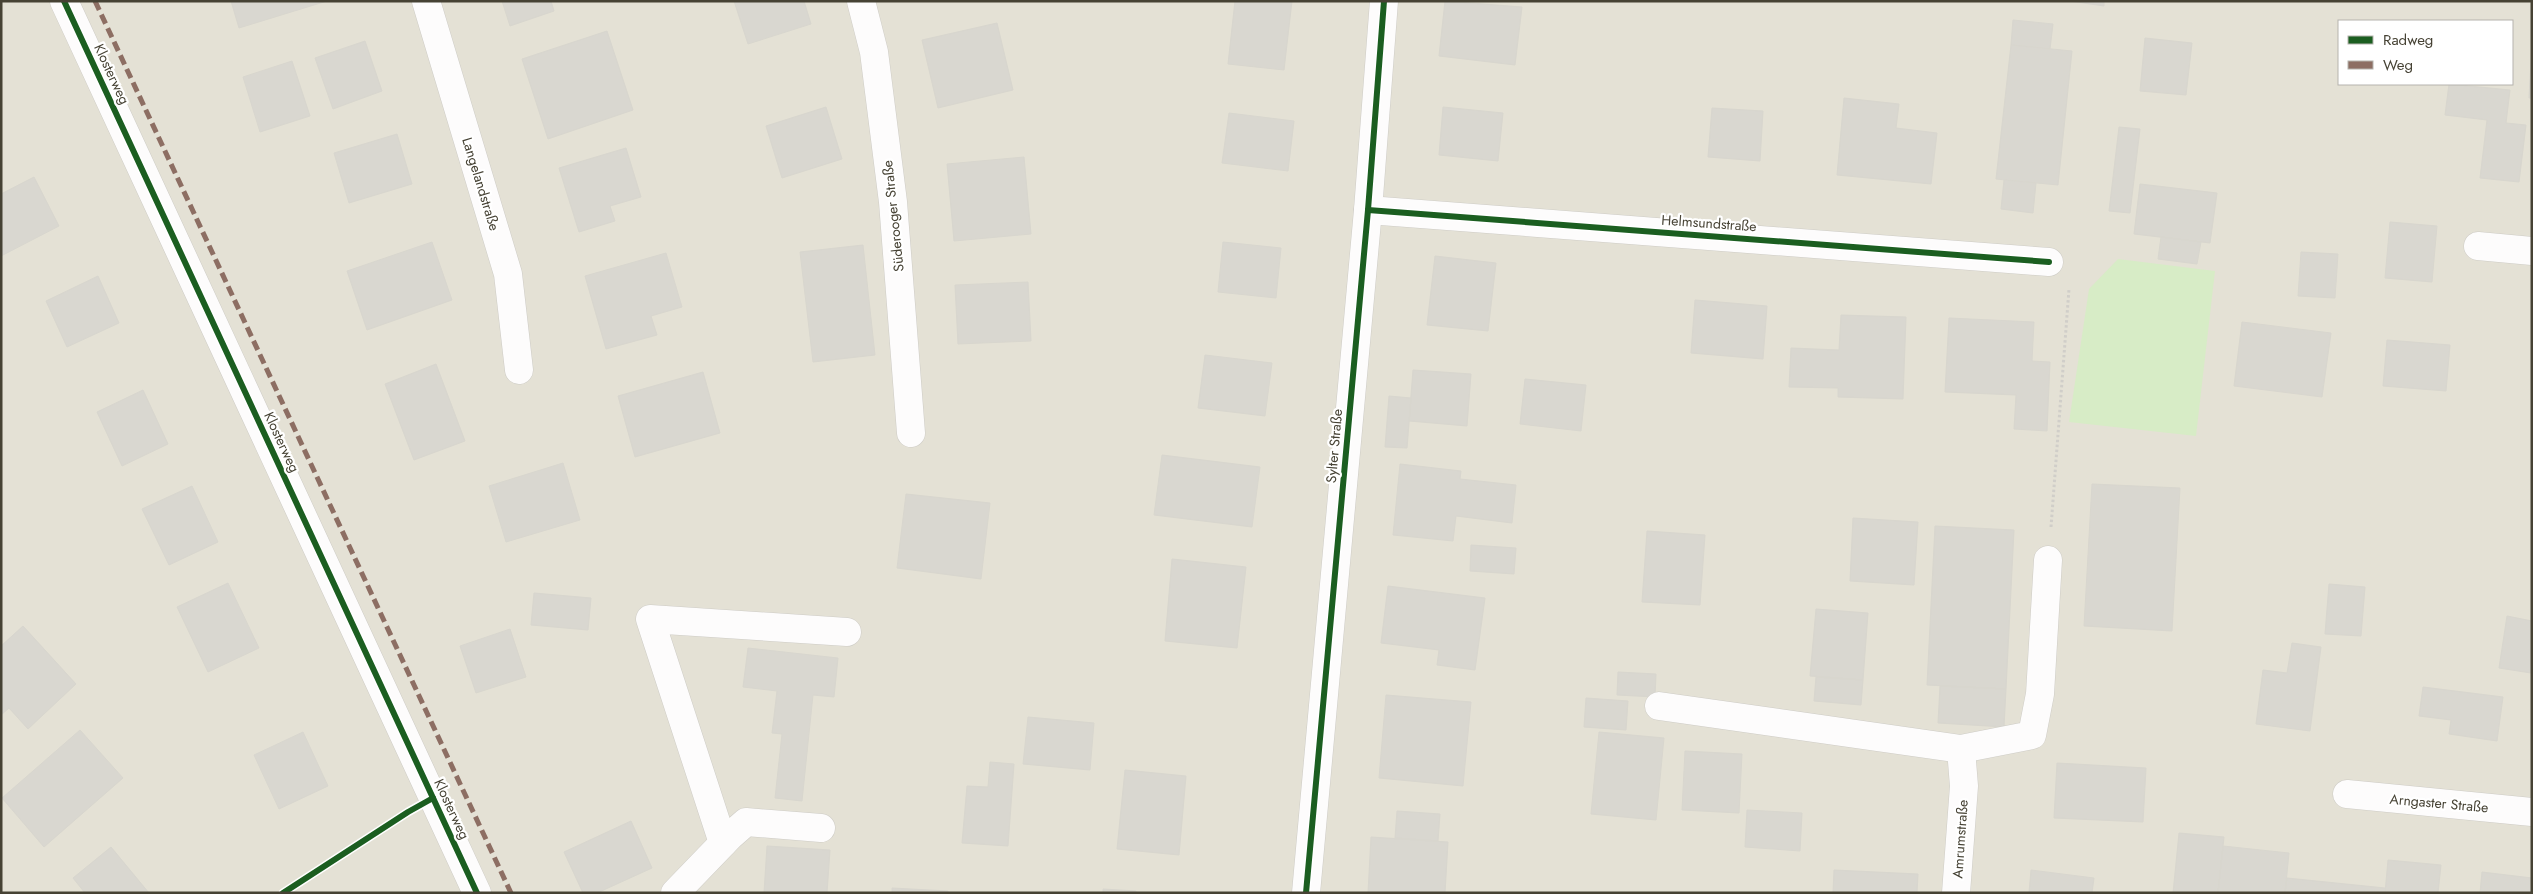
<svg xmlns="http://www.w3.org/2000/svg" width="2533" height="894" font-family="Jost,sans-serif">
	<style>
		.residential { fill: #e4e1d5; fill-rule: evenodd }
		.green { fill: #d7ecc6 }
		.building { fill: #d9d7d0; stroke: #d8d6ce }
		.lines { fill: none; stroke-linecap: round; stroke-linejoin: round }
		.minor-casing { stroke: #ceccc6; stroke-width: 29 }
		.path { stroke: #d0cec9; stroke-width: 3; stroke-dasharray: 2.5 2.5; stroke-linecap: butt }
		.minor { stroke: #fdfcfc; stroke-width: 28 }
		.quiet { stroke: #8d6e63; stroke-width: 5; stroke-dasharray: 10 5; stroke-linecap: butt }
		.cycleway-casing { stroke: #fff; stroke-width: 9 }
		.cycleway { stroke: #1b5e20; stroke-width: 6 }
		.labels { text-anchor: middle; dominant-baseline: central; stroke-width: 4.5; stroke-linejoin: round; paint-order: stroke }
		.street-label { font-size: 14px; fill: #464234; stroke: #fff }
	</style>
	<rect width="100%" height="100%" fill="#f0eee8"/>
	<path class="residential" d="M1,1H2532V893H1ZM2339,21H2512V84H2339Z"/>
	<path class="green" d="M2118,259L2215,271L2196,436L2069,422L2089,289Z"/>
	<g class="building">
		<path d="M231,1H327L239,28Z"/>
		<path d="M502,1H551L554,11L510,26Z"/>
		<path d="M734,1H804L811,24L748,44Z"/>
		<path d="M1235,1H1292L1284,70L1228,64Z"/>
		<path d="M1445,1L1522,7L1515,65L1439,56Z"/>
		<path d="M2070,1H2104V6Z"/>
		<path d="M2013,20L2053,24L2050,49L2011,45Z"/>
		<path d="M997,23L1013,90L938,108L922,40Z"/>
		<path d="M607,31L633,110L548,139L522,59Z"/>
		<path d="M2145,38L2192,43L2186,95L2140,91Z"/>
		<path d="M365,41L382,91L333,109L315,58Z"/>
		<path d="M2532,44V98H2529Z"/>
		<path d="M2011,45L2072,51L2058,185L1996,179Z"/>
		<path d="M292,61L310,116L260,132L243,77Z"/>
		<path d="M2449,84L2510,90L2506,123L2526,125L2519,182L2480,178L2487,120L2445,115Z"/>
		<path d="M1844,98L1899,104L1896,128L1937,133L1931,184L1837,175Z"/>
		<path d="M826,107L842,159L782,178L766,126Z"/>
		<path d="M1443,107L1503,113L1498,161L1439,155Z"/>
		<path d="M1712,108L1763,111L1760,161L1708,157Z"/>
		<path d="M1229,113L1294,121L1288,171L1222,163Z"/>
		<path d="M2119,127L2140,129L2130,213L2109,211Z"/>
		<path d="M397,134L412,184L349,203L334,153Z"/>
		<path d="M626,148L641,197L610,206L615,221L579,232L559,168Z"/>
		<path d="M1024,157L1031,234L954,241L947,164Z"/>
		<path d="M34,177L59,226L1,256V194Z"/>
		<path d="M2004,180L2036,183L2033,213L2001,209Z"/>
		<path d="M2140,184L2217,193L2210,243L2134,234Z"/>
		<path d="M2390,222L2437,226L2432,282L2385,278Z"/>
		<path d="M2161,237L2201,242L2197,264L2158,259Z"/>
		<path d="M432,242L452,300L367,330L347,271Z"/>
		<path d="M1223,242L1281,248L1276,298L1218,292Z"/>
		<path d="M863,245L875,355L813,362L800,252Z"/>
		<path d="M2301,252L2338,254L2335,298L2298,296Z"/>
		<path d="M666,253L682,307L651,316L657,335L606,349L585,276Z"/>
		<path d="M1435,256L1496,263L1488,331L1427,325Z"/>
		<path d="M98,276L119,323L67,347L46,301Z"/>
		<path d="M1028,282L1031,341L958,344L955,285Z"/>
		<path d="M1695,300L1767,306L1763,359L1691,353Z"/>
		<path d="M1841,315L1906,317L1903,399L1838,397V388L1789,387L1791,348L1839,350Z"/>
		<path d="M1949,318L2034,322L2032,361L2050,362L2047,431L2014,429L2016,395L1945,392Z"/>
		<path d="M2242,322L2331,333L2322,397L2234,386Z"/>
		<path d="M2387,340L2450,345L2446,391L2383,386Z"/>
		<path d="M1205,355L1272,363L1265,416L1198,408Z"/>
		<path d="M436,364L465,441L414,460L385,384Z"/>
		<path d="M1413,370L1471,374L1467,426L1409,421Z"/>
		<path d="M703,372L720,433L635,457L618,396Z"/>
		<path d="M1525,379L1586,385L1581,431L1520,424Z"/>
		<path d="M143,390L168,444L122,466L97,412Z"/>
		<path d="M1389,396L1411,398L1407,448L1385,447Z"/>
		<path d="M1162,455L1260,467L1252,527L1154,515Z"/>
		<path d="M563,463L580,520L506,542L489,486Z"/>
		<path d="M1400,464L1461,471L1460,479L1516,485L1512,523L1456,516L1453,541L1393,535Z"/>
		<path d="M2092,484L2180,488L2172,631L2084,626Z"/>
		<path d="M192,486L218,542L169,565L142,509Z"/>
		<path d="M906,494L990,503L981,579L897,568Z"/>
		<path d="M1853,518L1918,522L1914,585L1850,581Z"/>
		<path d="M1935,526L2014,530L2006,689L1927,685Z"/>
		<path d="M1647,531L1705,535L1700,605L1642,602Z"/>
		<path d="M1471,545L1516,548L1514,574L1470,571Z"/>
		<path d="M1172,559L1246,567L1237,648L1165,641Z"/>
		<path d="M228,583L259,648L208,672L177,607Z"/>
		<path d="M2329,584L2365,587L2361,636L2325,634Z"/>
		<path d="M1388,586L1485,598L1475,670L1437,665L1439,650L1381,643Z"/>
		<path d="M534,593L591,598L588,630L531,625Z"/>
		<path d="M1816,609L1868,613L1863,680L1810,676Z"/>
		<path d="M2507,616L2532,621L2531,673L2499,668Z"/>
		<path d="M23,626L76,684L28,729L9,708L1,715V646Z"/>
		<path d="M510,629L526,677L476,693L460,646Z"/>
		<path d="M2292,643L2321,647L2310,731L2256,724L2263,670L2287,673Z"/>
		<path d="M748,648L838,658L834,697L813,695L802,801L775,798L782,734L772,733L777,691L743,687Z"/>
		<path d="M1618,672L1656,674L1655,697L1617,695Z"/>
		<path d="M1816,677L1863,680L1861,705L1814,701Z"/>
		<path d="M1940,686L2006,689L2004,727L1938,723Z"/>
		<path d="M2423,687L2503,697L2497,741L2449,734L2451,720L2419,716Z"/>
		<path d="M1386,695L1471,702L1463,786L1379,778Z"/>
		<path d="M1586,698L1628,701L1626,730L1584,727Z"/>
		<path d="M1028,717L1094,723L1090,770L1023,764Z"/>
		<path d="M80,730L123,778L44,847L2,798Z"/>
		<path d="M303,732L328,786L279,809L254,755Z"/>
		<path d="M1599,732L1664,738L1656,820L1591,814Z"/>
		<path d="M1685,751L1742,754L1739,813L1682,810Z"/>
		<path d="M990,762L1014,764L1008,846L962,843L967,786L988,787Z"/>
		<path d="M2057,763L2146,768L2143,822L2054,818Z"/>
		<path d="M1125,770L1186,776L1179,855L1117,849Z"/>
		<path d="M1747,810L1802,813L1800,851L1745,847Z"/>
		<path d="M1397,811L1440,814L1438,841L1395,838Z"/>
		<path d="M631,821L652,868L597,893H583L564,852Z"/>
		<path d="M2179,833L2224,837L2218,893H2173Z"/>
		<path d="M1371,837L1448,842L1445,893H1368Z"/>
		<path d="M767,846L830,850L827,893H764Z"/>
		<path d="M2223,846L2289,853L2285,893H2218Z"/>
		<path d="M111,847L149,893H85L73,878Z"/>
		<path d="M2388,860L2441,865L2438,893H2385Z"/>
		<path d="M1834,870L1918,874L1917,893H1833Z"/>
		<path d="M2031,870L2094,878L2092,893H2029Z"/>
		<path d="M2482,872L2532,878V893H2480Z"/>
		<path d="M2287,878L2385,888V893H2285Z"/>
		<path d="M892,888L948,891V893H892Z"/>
		<path d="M1103,889L1136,891V893H1103Z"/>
	</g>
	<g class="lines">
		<g class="minor-casing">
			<g id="minor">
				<path d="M64,1L477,893"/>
				<path d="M426,1L508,274L519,370"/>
				<path d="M861,1L874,52L893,202L911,433"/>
				<path d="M1368,210L2049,262"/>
				<path d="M2478,246L2532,251"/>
				<path d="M1659,706L1961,749L1964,786L1956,893"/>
				<path d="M1961,749L2032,735L2040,694L2048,560"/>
				<path d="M2347,794L2532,812"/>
				<path d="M723,843L650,619L847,632"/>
				<path d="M675,893L730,836L746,822L821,828"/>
				<path d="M1306,893L1368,210L1384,1"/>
			</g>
		</g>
		<path class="path" d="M2051,527L2069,289"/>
		<use href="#minor" class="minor"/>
		<path class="quiet" d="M95,1L511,893"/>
		<g class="cycleway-casing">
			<g id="cycleway">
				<path d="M64,1L477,893"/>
				<path d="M1368,210L2049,262"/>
				<path d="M283,893L408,812L433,798"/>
				<path d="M1306,893L1368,210L1384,1"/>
			</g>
		</g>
		<use href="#cycleway" class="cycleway"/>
	</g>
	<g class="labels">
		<g class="street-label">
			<text transform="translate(112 74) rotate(65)">Klosterweg</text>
			<text transform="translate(481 184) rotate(73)">Langelandstraße</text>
			<text transform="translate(893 216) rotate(-96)">Süderooger Straße</text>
			<text transform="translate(1709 223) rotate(4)">Helmsundstraße</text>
			<text transform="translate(282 442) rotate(65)">Klosterweg</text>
			<text transform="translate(1334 446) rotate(-85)">Sylter Straße</text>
			<text transform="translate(2439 803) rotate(5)">Arngaster Straße</text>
			<text transform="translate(452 809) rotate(65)">Klosterweg</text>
			<text transform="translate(1960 839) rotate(-86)">Amrumstraße</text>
		</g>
	</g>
	<rect width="2533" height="894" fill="none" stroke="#464234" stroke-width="5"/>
	<rect x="2338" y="20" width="175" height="65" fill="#ffffff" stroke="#b5b3ae"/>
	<rect x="2348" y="36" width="25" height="8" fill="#1b5e20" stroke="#b5b3ae"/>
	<text x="2383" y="45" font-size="15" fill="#464234">Radweg</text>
	<rect x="2348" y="61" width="25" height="8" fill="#8d6e63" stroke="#b5b3ae"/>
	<text x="2383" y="70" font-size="15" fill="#464234">Weg</text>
</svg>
